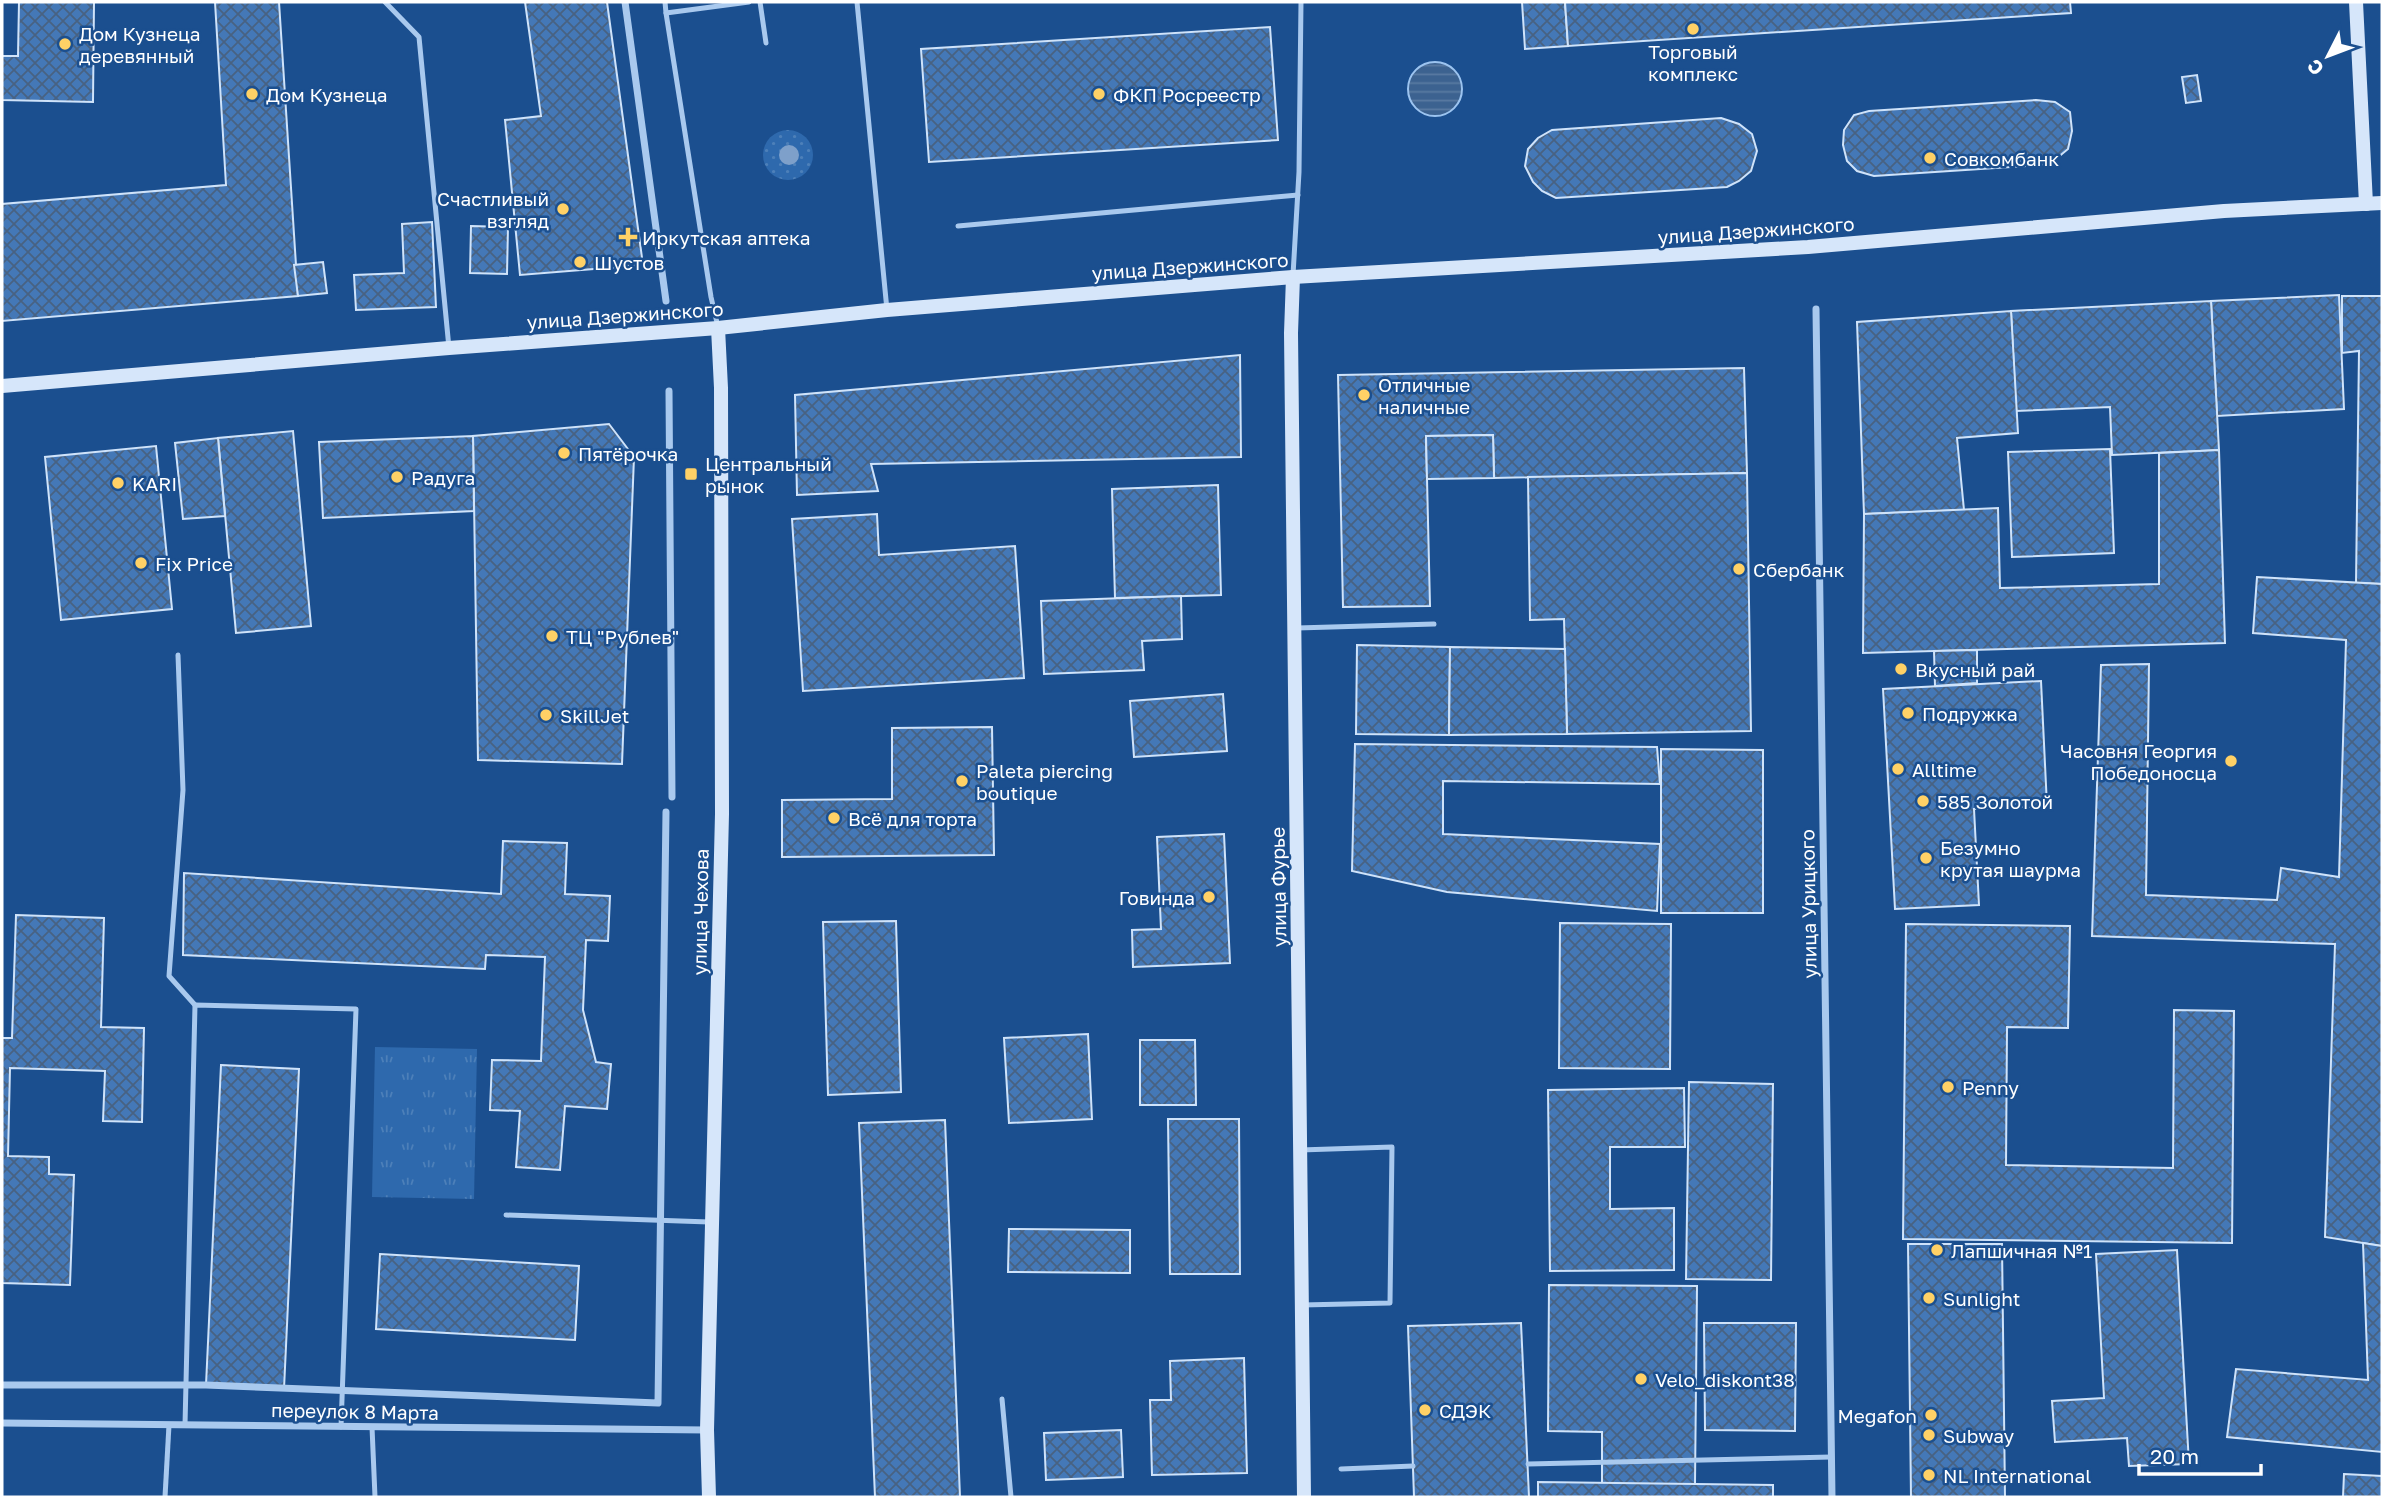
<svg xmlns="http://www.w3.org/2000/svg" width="2384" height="1499" font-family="'Golos Text',sans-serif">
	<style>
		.grass { fill: url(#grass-dots) }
		.park { fill: url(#park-tufts) }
		.water { fill: url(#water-rules); stroke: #9cc4f0; stroke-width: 2 }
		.building { fill: url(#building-cross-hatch); stroke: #cfe3fa; stroke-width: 2 }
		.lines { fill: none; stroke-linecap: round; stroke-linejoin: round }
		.lane { stroke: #a9c9ee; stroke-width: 5 }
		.street { stroke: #a9c9ee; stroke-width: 7 }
		.secondary { stroke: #d6e6fa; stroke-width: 14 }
		.tree { fill: #7ea0ca }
		.poi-dot { fill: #ffd166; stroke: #1b4f8f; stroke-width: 2.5 }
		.labels { text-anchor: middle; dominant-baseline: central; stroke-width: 5; stroke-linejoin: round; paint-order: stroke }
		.poi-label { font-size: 19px; fill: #fff; stroke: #1b4f8f; text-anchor: start }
		.street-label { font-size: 19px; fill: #fff; stroke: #1b4f8f }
	</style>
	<defs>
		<pattern id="grass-dots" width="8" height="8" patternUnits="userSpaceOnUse" patternTransform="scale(1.75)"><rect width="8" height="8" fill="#2e69ad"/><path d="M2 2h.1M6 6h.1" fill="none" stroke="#4d80b9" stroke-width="1.8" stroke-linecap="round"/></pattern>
		<pattern id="park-tufts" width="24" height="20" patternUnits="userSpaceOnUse" patternTransform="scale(1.75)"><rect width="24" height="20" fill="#2e69ad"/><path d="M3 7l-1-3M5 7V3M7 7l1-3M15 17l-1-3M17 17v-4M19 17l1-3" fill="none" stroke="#4d80b9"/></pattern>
		<pattern id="water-rules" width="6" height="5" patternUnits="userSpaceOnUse" patternTransform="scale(1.75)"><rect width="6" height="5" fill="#3c6290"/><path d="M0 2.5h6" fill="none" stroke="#597aa1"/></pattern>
		<pattern id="building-cross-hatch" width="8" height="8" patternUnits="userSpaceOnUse" patternTransform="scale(1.75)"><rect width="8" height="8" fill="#4478b7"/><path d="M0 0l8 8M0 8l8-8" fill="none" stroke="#486282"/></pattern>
	</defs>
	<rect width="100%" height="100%" fill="#1b4f8f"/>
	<circle class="grass" cx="788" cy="155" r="25"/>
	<path class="park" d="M375,1047L477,1049L474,1199L372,1197Z"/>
	<circle class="water" cx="1435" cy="89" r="27"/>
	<g class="building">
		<path d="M19,2H94L93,102L2,100V56H18Z"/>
		<path d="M215,2H279L298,296L2,321V204L226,185Z"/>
		<path d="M525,2H607L643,265L520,275L505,120L541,116Z"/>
		<path d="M1522,2H1565L1568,46L1525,49Z"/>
		<path d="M1565,2H2070L2071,13L1568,46Z"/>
		<path d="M1270,27L1278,140L929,162L921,49Z"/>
		<path d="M2197,75L2201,101L2186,103L2182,77Z"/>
		<path d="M2036,100L2055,102L2070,112L2072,131L2068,149L2056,159L2041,165L1874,176L1857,171L1847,161L1843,145L1844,130L1854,115L1869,111Z"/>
		<path d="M1721,118L1739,124L1752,134L1757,151L1751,171L1739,181L1727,187L1556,198L1542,191L1533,182L1525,166L1528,149L1538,138L1552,130Z"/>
		<path d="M432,222L436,307L356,310L354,275L404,273L402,224Z"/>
		<path d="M471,226L508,227L507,274L470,273Z"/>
		<path d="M323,262L327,293L298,296L294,265Z"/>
		<path d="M2339,295L2344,409L2217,416L2211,301Z"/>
		<path d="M2342,296H2382V584L2356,583L2359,351L2342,353Z"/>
		<path d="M2211,301L2219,450L2112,455L2110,407L2016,411L2011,311Z"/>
		<path d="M2011,311L2018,433L1957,438L1964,510L1864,514L1857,322Z"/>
		<path d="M1240,355L1241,457L871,464L878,491L797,495L795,395Z"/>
		<path d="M1744,368L1747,473L1494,478L1493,435L1426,436L1430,606L1343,607L1338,375Z"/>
		<path d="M609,424L634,457L622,764L478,760L473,436Z"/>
		<path d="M293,431L311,626L236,633L218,438Z"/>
		<path d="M1493,435L1494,478L1427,479L1426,436Z"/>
		<path d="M473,436L474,511L323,518L319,442Z"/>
		<path d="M218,438L225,516L183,519L175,443Z"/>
		<path d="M156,446L172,609L61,620L45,457Z"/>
		<path d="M2110,449L2114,553L2012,557L2008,452Z"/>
		<path d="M2219,450L2225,643L1863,653L1864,514L1998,508L2000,588L2159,584V453Z"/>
		<path d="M1747,473L1751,731L1567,734L1564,619L1530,620L1528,477Z"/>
		<path d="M1218,485L1221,595L1115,598L1112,489Z"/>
		<path d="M877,514L879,555L1015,546L1024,678L803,691L792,519Z"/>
		<path d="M2257,577L2382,584V1246L2325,1237L2335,944L2092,936L2101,665L2149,664L2146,895L2277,900L2281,868L2339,877L2346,640L2253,633Z"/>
		<path d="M1181,596L1182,639L1142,641L1144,670L1044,674L1041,601Z"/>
		<path d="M1357,645L1450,647L1449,735L1356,734Z"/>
		<path d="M1450,647L1565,649L1567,734L1449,735Z"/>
		<path d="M1977,650V683L1935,686L1934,651Z"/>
		<path d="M2041,681L2047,806L1974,809L1979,905L1895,909L1883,689Z"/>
		<path d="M1223,694L1227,751L1134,757L1130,701Z"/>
		<path d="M992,727L994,855L782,857V800L892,799V728Z"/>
		<path d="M1355,744L1657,747L1660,784L1443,781V834L1660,844L1657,911L1447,892L1352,871Z"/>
		<path d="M1661,749L1763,750V913H1661Z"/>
		<path d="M1224,834L1230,963L1133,967L1132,930L1161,929L1157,837Z"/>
		<path d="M503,841L567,843L565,894L610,896L608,941L586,940L583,1010L596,1062L611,1064L607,1109L565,1106L560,1170L516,1167L520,1111L490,1110L492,1060L541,1061L545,957L486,955L485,969L183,955L184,873L501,894Z"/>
		<path d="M16,915L104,918L101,1027L144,1028L142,1122L103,1121L105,1071L10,1068L8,1156L49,1157V1174L74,1175L70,1285L2,1283V1038H12Z"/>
		<path d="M896,921L901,1092L828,1095L823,922Z"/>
		<path d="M1560,923L1671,924L1670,1069L1559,1068Z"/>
		<path d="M1906,924L2070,926L2068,1028L2007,1027L2006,1165L2173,1168L2174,1010L2234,1011L2232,1243L1903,1239Z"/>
		<path d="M1088,1034L1092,1119L1009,1123L1004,1038Z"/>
		<path d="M1140,1040H1195L1196,1105H1140Z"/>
		<path d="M221,1065L299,1069L284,1389L206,1385Z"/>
		<path d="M1689,1082L1773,1084L1771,1280L1686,1279Z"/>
		<path d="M1684,1088L1685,1147H1610V1209L1674,1208V1270L1550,1271L1548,1090Z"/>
		<path d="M1168,1119H1239L1240,1274H1170Z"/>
		<path d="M945,1120L960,1497H875L859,1123Z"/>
		<path d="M1009,1229L1130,1230V1273L1008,1272Z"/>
		<path d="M2363,1243L2382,1246V1452L2227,1437L2236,1369L2368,1380Z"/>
		<path d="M1908,1244H2002L2005,1497H1911Z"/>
		<path d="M2177,1250L2189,1464L2129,1466L2127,1438L2055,1442L2052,1401L2104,1398L2096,1254Z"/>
		<path d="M380,1254L579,1266L575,1340L376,1329Z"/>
		<path d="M1549,1285L1697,1286L1695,1484H1602V1432L1548,1431Z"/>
		<path d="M1521,1323L1529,1497H1414L1408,1326Z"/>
		<path d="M1704,1323H1796L1795,1431L1705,1430Z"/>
		<path d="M1244,1358L1247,1473L1152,1475L1150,1400H1171L1170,1361Z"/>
		<path d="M1121,1430L1123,1477L1046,1480L1044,1433Z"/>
		<path d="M2344,1474L2382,1476V1497H2343Z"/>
		<path d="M1538,1482L1773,1485V1497H1538Z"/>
	</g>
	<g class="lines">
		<g class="lane">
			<path d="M385,2L419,37L449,348"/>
			<path d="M665,2L666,13L749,2"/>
			<path d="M760,2L766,43"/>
			<path d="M857,2L887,310"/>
			<path d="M666,13L711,297L718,327"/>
			<path d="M958,226L1298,195"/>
			<path d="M1293,275L1299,172L1301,2"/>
			<path d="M1297,628L1434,624"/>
			<path d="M178,655L183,790L169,976L195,1005"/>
			<path d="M1300,1150L1392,1147L1390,1303L1302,1305"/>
			<path d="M506,1215L709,1222"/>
			<path d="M1002,1399L1011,1497"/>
			<path d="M185,1425L195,1005L356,1009L341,1427"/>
			<path d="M372,1427L375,1497"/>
			<path d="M1528,1464L1831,1457"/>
			<path d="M1341,1469L1413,1466"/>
			<path d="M165,1497L169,1425"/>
		</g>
		<g class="street">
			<path d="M625,2L666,301"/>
			<path d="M1816,309L1832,1497"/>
			<path d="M669,391L672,797"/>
			<path d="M2,1385H206L658,1403L666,812"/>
			<path d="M2,1423L707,1430"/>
		</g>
		<g class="secondary">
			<path d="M2356,2L2366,204"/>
			<path d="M1293,277L1291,333L1304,1497"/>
			<path d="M2,386L449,348L718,328L887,310L1293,277L1808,247L2224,211L2382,203"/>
			<path d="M709,1497L707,1430L722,814L721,388L718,328"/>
		</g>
	</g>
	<circle class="tree" cx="789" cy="155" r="10"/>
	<g class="poi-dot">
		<circle cx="1693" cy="29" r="7"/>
		<circle cx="65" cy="44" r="7"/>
		<circle cx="252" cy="94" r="7"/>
		<circle cx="1099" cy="94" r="7"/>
		<circle cx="1930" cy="158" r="7"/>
		<circle cx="563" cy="209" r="7"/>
		<path d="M624.5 226.5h7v7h7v7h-7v7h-7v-7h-7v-7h7z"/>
		<circle cx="580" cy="262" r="7"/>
		<circle cx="1364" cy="395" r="7"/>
		<circle cx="564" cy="453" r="7"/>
		<rect x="684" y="467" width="14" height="14" rx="3.5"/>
		<circle cx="397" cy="477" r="7"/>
		<circle cx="118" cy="483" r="7"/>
		<circle cx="141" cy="563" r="7"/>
		<circle cx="1739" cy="569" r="7"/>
		<circle cx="552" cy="636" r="7"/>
		<circle cx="1901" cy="669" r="7"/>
		<circle cx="1908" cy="713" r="7"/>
		<circle cx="546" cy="715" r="7"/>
		<circle cx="2231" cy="761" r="7"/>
		<circle cx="1898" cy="769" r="7"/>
		<circle cx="962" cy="781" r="7"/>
		<circle cx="1923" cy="801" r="7"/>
		<circle cx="834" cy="818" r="7"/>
		<circle cx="1926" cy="858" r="7"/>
		<circle cx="1209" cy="897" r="7"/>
		<circle cx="1948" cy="1087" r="7"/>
		<circle cx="1937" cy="1250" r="7"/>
		<circle cx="1929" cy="1298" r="7"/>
		<circle cx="1641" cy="1379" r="7"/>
		<circle cx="1425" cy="1410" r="7"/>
		<circle cx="1931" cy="1415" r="7"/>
		<circle cx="1929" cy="1435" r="7"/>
		<circle cx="1929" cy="1475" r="7"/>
	</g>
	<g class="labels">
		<g class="poi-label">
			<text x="79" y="33">Дом Кузнеца<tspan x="79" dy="22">деревянный</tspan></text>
			<text x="1693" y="51" text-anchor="middle">Торговый<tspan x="1693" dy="22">комплекс</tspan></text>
			<text x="266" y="94">Дом Кузнеца</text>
			<text x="1113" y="94">ФКП Росреестр</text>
			<text x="1944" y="158">Совкомбанк</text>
			<text x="549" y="198" text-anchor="end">Счастливый<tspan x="549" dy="22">взгляд</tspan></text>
			<text x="642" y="237">Иркутская аптека</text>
			<text x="594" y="262">Шустов</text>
			<text x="1378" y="384">Отличные<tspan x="1378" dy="22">наличные</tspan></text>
			<text x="578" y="453">Пятёрочка</text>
			<text x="705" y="463">Центральный<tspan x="705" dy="22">рынок</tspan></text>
			<text x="411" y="477">Радуга</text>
			<text x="132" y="483">KARI</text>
			<text x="155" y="563">Fix Price</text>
			<text x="1753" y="569">Сбербанк</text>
			<text x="566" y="636">ТЦ "Рублев"</text>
			<text x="1915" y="669">Вкусный рай</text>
			<text x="1922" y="713">Подружка</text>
			<text x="560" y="715">SkillJet</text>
			<text x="2217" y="750" text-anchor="end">Часовня Георгия<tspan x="2217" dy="22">Победоносца</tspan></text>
			<text x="1912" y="769">Alltime</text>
			<text x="976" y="770">Paleta piercing<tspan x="976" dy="22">boutique</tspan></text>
			<text x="1937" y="801">585 Золотой</text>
			<text x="848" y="818">Всё для торта</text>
			<text x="1940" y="847">Безумно<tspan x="1940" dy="22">крутая шаурма</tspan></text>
			<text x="1195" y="897" text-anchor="end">Говинда</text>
			<text x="1962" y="1087">Penny</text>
			<text x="1951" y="1250">Лапшичная №1</text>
			<text x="1943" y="1298">Sunlight</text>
			<text x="1655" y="1379">Velo_diskont38</text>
			<text x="1439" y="1410">СДЭК</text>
			<text x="1917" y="1415" text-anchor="end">Megafon</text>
			<text x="1943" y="1435">Subway</text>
			<text x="1943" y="1475">NL International</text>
		</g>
		<g class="street-label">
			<text transform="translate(1756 230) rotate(-4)">улица Дзержинского</text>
			<text transform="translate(1190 266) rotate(-4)">улица Дзержинского</text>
			<text transform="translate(625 315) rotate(-4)">улица Дзержинского</text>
			<text transform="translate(1278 887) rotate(-91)">улица Фурье</text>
			<text transform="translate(1808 904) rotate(-91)">улица Урицкого</text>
			<text transform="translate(700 912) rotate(-89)">улица Чехова</text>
			<text transform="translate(355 1411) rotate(1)">переулок 8 Марта</text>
		</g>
	</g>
	<rect width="2384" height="1499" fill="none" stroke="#ffffff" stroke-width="7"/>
	<g transform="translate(2328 56) rotate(228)" stroke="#1b4f8f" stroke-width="5" paint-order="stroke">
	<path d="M0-5L12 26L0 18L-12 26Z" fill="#ffffff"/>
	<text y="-10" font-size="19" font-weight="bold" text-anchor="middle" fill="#ffffff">С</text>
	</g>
	<path d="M2139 1464v10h122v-10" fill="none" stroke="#ffffff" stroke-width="3.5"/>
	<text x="2150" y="1464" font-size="21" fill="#ffffff" stroke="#1b4f8f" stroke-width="5" paint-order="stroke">20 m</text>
</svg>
